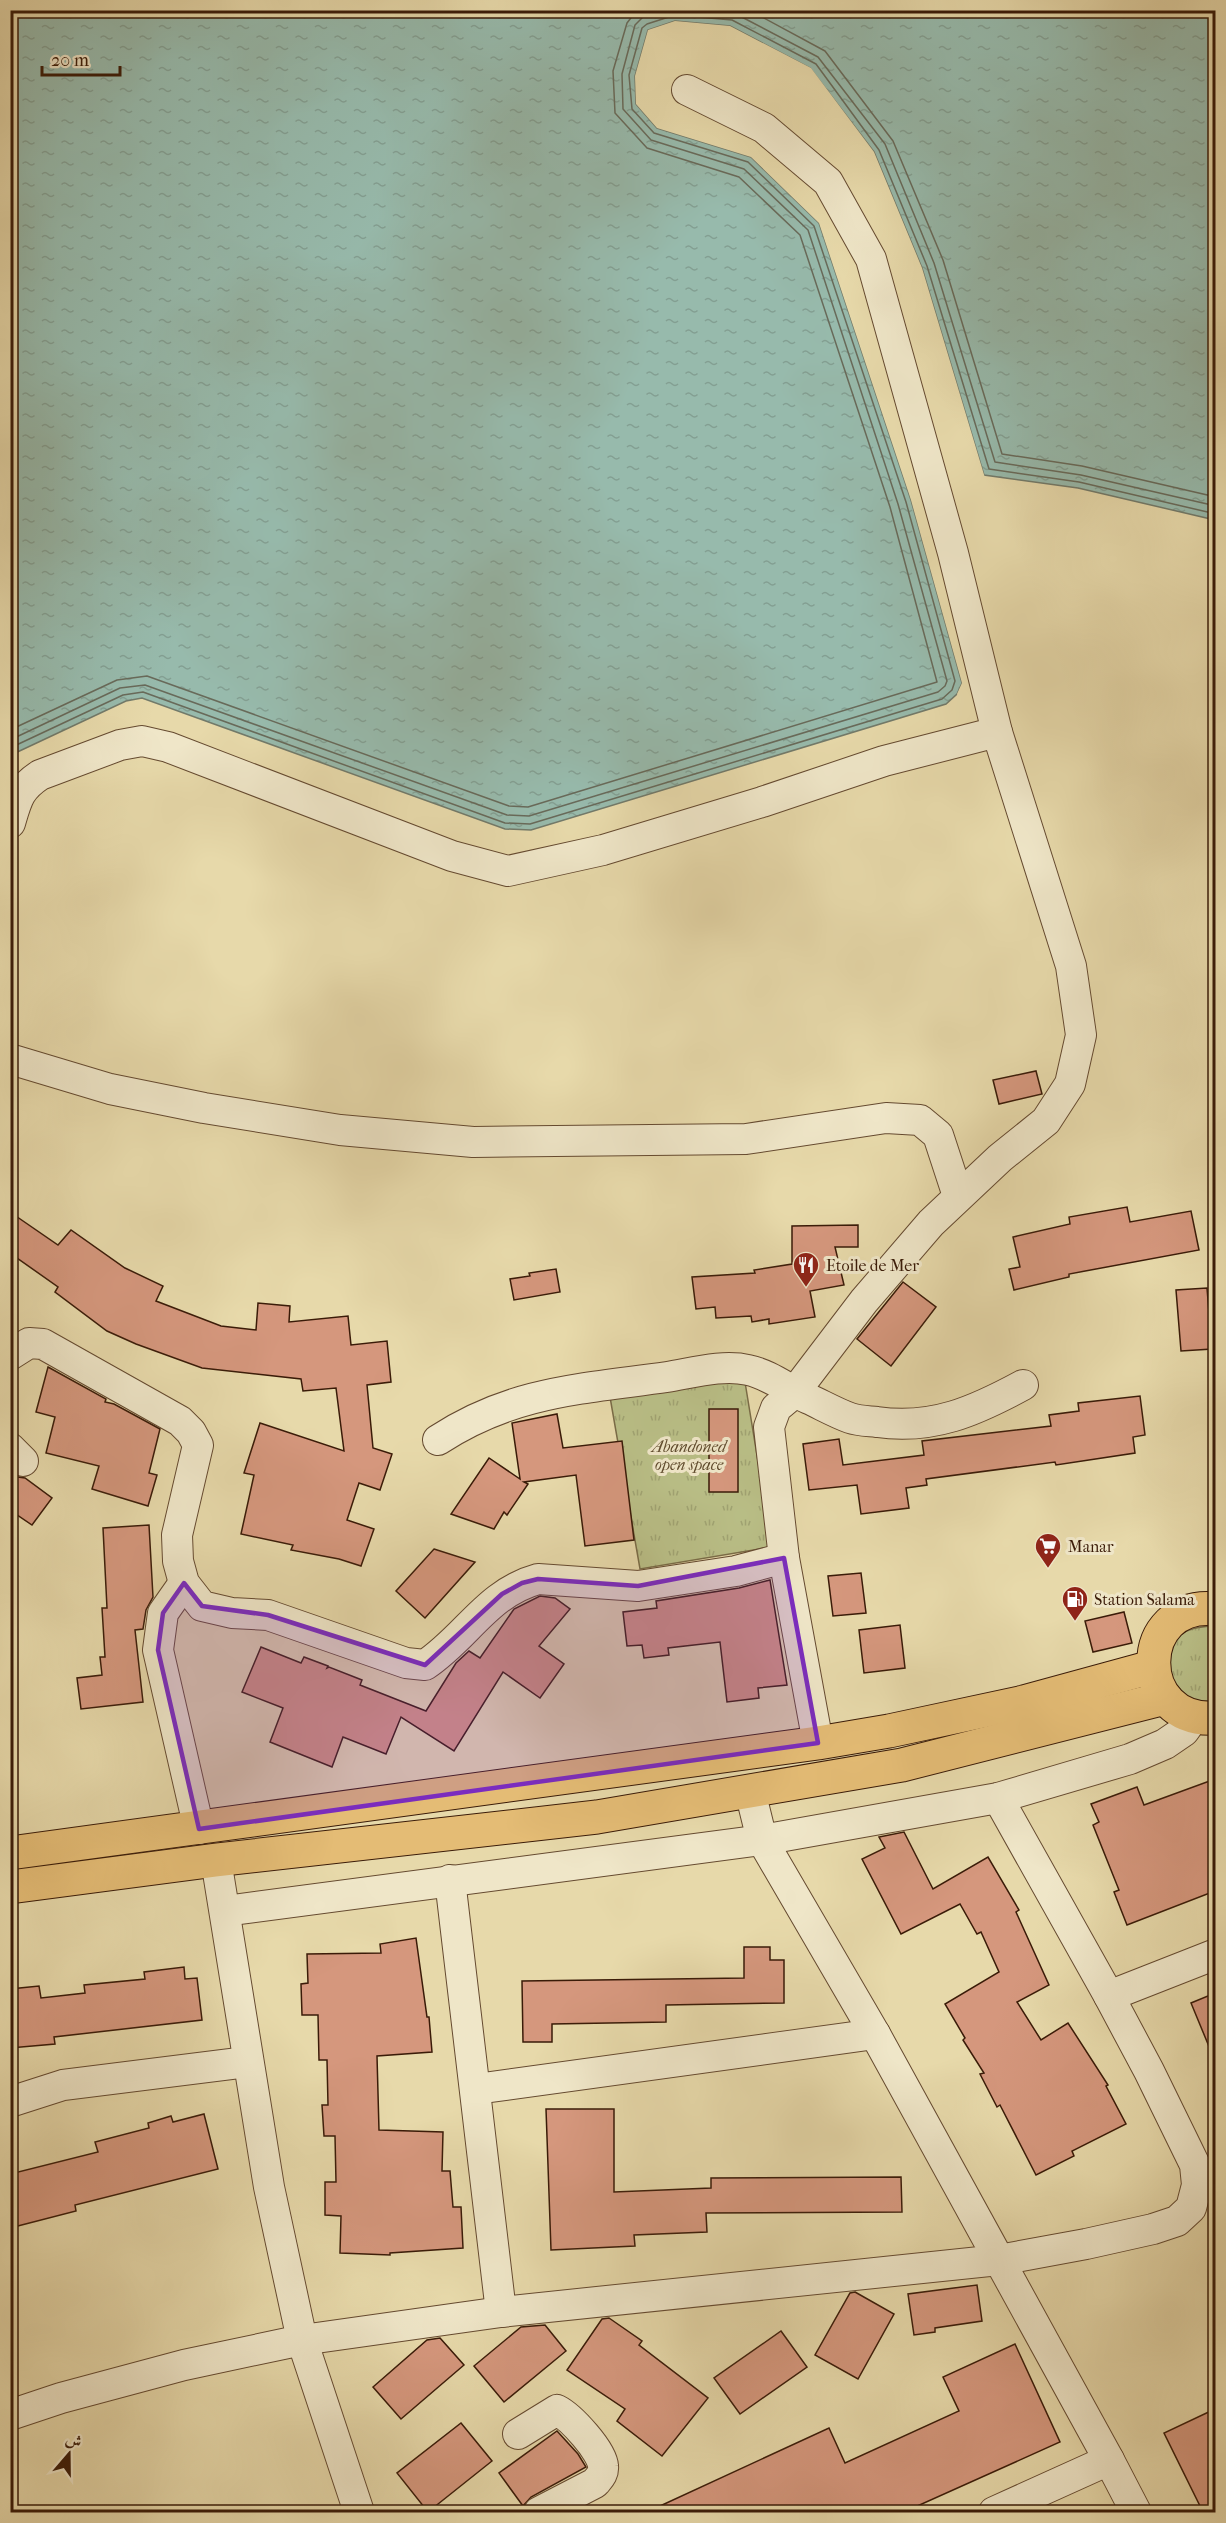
<svg xmlns="http://www.w3.org/2000/svg" width="1226" height="2523" font-family="'IM FELL French Canon',Amiri,serif">
	<style>
		.grass { fill: url(#grass-tufts); stroke: #7a6c47; stroke-width: 1.5 }
		.water { fill: url(#water-ripples); stroke: #727a6a; stroke-width: 1.5 }
		.pier { fill: #e7d9aa }
		.lines { fill: none; stroke-linecap: round; stroke-linejoin: round }
		.shore { stroke: #686a5a; stroke-width: 1.5 }
		.building { fill: #d5977d; stroke: #3a1b08; stroke-width: 1.5 }
		.minor-casing { stroke: #654a30; stroke-width: 32 }
		.major-casing { stroke: #3a1b08; stroke-width: 35 }
		.minor { stroke: #efe6c8; stroke-width: 30 }
		.major { stroke: #e4bc75; stroke-width: 33 }
		.marked { fill: #7b2cbf; fill-opacity: 0.2; stroke: #7b2cbf; stroke-width: 4.5; stroke-linejoin: round }
		.labels { text-anchor: middle; dominant-baseline: central; stroke-width: 6; stroke-linejoin: round; paint-order: stroke }
		.poi-label { font-size: 16px; fill: #3a1b08; stroke: #efe6c8; text-anchor: start }
		.park-label { font-size: 16px; font-style: italic; fill: #604c2e; stroke: #efe6c8 }
	</style>
	<defs>
		<pattern id="grass-tufts" width="24" height="20" patternUnits="userSpaceOnUse" patternTransform="scale(1.5)"><rect width="24" height="20" fill="#b9be86"/><path d="M3 7l-1-3M5 7V3M7 7l1-3M15 17l-1-3M17 17v-4M19 17l1-3" fill="none" stroke="#a0a372"/></pattern>
		<pattern id="water-ripples" width="26" height="14" patternUnits="userSpaceOnUse" patternTransform="scale(1.5)"><rect width="26" height="14" fill="#97baac"/><path d="M2 4q2-2 4 0t4 0M15 11q2-2 4 0t4 0" fill="none" stroke="#839f92"/></pattern>
	</defs>
	<rect width="100%" height="100%" fill="#e7d9aa"/>
	<filter id="stains"><feTurbulence type="fractalNoise" baseFrequency=".00333" numOctaves="4"/><feColorMatrix values="0 0 0 0 .2 0 0 0 0 .09 0 0 0 0 .02 0 0 0 .5 -.17"/></filter>
	<radialGradient id="worn" r=".72"><stop offset=".6" stop-color="#630" stop-opacity="0"/><stop offset="1" stop-color="#630" stop-opacity=".3"/></radialGradient>
	<g class="grass">
		<path d="M744,1376L772,1547L640,1569L610,1397Z"/>
		<path d="M1210,1626L1215,1628V1700C1189,1706 1182,1692 1167,1673C1172,1641 1173,1629 1210,1626Z"/>
	</g>
	<path class="water" d="M10,11H1215V520L1078,488L984,475L922,268L874,152L810,68L730,26L675,21L648,30L635,76L636,104L657,128L751,157L819,223L911,500L962,683L957,694L946,704L531,830L505,829L142,698L126,701L11,755Z"/>
	<path class="pier" d="M675,21L730,26L811,68L874,152L922,268L985,478L981,475L919,269L871,153L809,70L729,29L676,24L650,32L638,77L639,103L659,125L752,154L822,221L914,499L965,683L958,697L957,694L962,683L911,500L819,223L751,157L657,128L636,104L635,76L648,30Z"/>
	<g class="lines">
		<g class="shore">
			<path d="M707,10L736,14L818,57L885,144L934,263L995,462L1081,475L1216,506"/>
			<path d="M749,10L825,51L893,141L943,260L1002,454L1082,466L1216,497"/>
			<path d="M10,730L117,680L147,676L509,806L528,807L937,682L890,507L800,235L739,177L647,148L615,113L613,71L627,23L637,10"/>
			<path d="M10,740L120,688L145,685L507,815L529,816L938,692L945,686L947,681L898,504L808,230L744,169L651,140L623,109L622,74L635,25L643,17L664,10"/>
			<path d="M10,748L123,695L143,692L505,823L530,824L942,699L952,690L955,681L906,502L814,226L748,162L654,133L632,109L629,75L642,28L647,24L675,15L732,20L816,64L879,150L927,266L989,469L1079,482L1216,514"/>
		</g>
	</g>
	<g class="building">
		<path d="M1036,1071L1042,1094L999,1104L993,1080Z"/>
		<path d="M1127,1207L1130,1222L1191,1211L1199,1250L1069,1274V1277L1014,1290L1009,1269L1020,1267L1013,1237L1070,1224L1069,1217Z"/>
		<path d="M10,1212L58,1245L71,1230L125,1268L163,1286L156,1301L221,1326L256,1330L258,1303L290,1306L289,1322L348,1316L351,1345L387,1341L391,1382L367,1385L373,1448L392,1454L380,1490L359,1483L347,1520L374,1529L361,1566L339,1559L291,1550L293,1545L241,1534L254,1475L244,1473L260,1423L344,1451L336,1388L303,1391L301,1379L202,1368L136,1344L107,1331L55,1292L58,1287L10,1253Z"/>
		<path d="M858,1225V1247H835L844,1285L810,1291L815,1317L769,1324V1319L752,1322L751,1316L716,1318L715,1307L696,1309L692,1277L755,1273L754,1270L792,1264V1226Z"/>
		<path d="M556,1269L560,1292L514,1300L510,1279L530,1276L529,1273Z"/>
		<path d="M903,1282L936,1307L891,1366L857,1339Z"/>
		<path d="M1207,1288L1212,1349L1181,1351L1176,1290Z"/>
		<path d="M48,1367L106,1399L105,1402L114,1404L160,1429L149,1473L157,1475L148,1506L92,1489L99,1466L46,1453L55,1417L36,1412Z"/>
		<path d="M1140,1396L1145,1435L1133,1437L1135,1453L1056,1465L1055,1462L926,1479L927,1485L906,1488L909,1508L861,1514L857,1485L809,1490L803,1444L839,1439L843,1465L924,1455L922,1441L1051,1426L1049,1415L1079,1411L1078,1403Z"/>
		<rect x="709" y="1409" width="29" height="83"/>
		<path d="M557,1414L563,1448L622,1441L634,1540L585,1546L576,1475L524,1482L528,1484L507,1515L504,1512L494,1529L451,1514L489,1458L520,1479L512,1423Z"/>
		<path d="M10,1473L18,1477L25,1478L52,1498L32,1525L10,1510Z"/>
		<path d="M149,1525L153,1597L146,1610L143,1629L135,1630L143,1702L81,1709L77,1678L102,1675L100,1657H105L102,1608H107L103,1528Z"/>
		<path d="M434,1549L475,1562L425,1618L396,1591Z"/>
		<path d="M861,1573L866,1613L833,1616L828,1576Z"/>
		<path d="M770,1580L787,1685L758,1688L759,1698L727,1702L720,1642L668,1648L669,1655L644,1658L642,1645L627,1646L623,1612L657,1608L656,1601L739,1588Z"/>
		<path d="M540,1596L555,1598L570,1609L539,1646L564,1664L540,1698L503,1672L454,1751L401,1717L386,1754L343,1737L332,1767L270,1742L283,1708L242,1692L261,1647L301,1663L304,1657L328,1666L327,1668L329,1667L362,1680L360,1685L426,1711L456,1663L469,1651L480,1658L514,1609Z"/>
		<path d="M1124,1612L1132,1643L1093,1652L1085,1621Z"/>
		<path d="M900,1625L905,1668L864,1673L859,1630Z"/>
		<path d="M1215,1779V1891L1127,1925L1114,1892L1119,1890L1093,1825L1099,1822L1091,1804L1137,1787L1144,1805Z"/>
		<path d="M904,1832L933,1889L988,1857L1019,1910L1016,1912L1049,1985L1017,2002L1041,2040L1068,2023L1108,2085L1106,2086L1126,2124L1072,2151L1074,2156L1036,2175L1000,2105L997,2107L980,2074L984,2073L963,2040L965,2038L945,2004L999,1972L981,1932L977,1934L960,1904L901,1934L862,1859L885,1848L879,1837Z"/>
		<path d="M416,1938L427,2017H429L432,2052L377,2056L379,2130L443,2132L442,2171H450L453,2207H461L463,2248L390,2253V2255L340,2253L341,2216L325,2215V2182H336L335,2136H324L322,2105H328L327,2060H319L318,2015H302L301,1984L308,1983L307,1954L381,1953L380,1944Z"/>
		<path d="M744,1947H770V1960H784V2003L666,2005V2022L552,2024V2042H523L522,1981L744,1978Z"/>
		<path d="M184,1967L185,1979L197,1978L202,2020L54,2037L55,2044L10,2048V1989L39,1986L41,1998L85,1993L84,1985L145,1979L144,1972Z"/>
		<path d="M1215,1993V2061L1191,2003Z"/>
		<path d="M546,2109H614V2192L711,2188V2178L901,2177L902,2212L706,2213L707,2232L634,2235L635,2246L551,2250Z"/>
		<path d="M204,2114L218,2169L75,2205L76,2211L10,2228V2174L98,2152L95,2142L149,2128L148,2123L171,2116L173,2122Z"/>
		<path d="M977,2285L982,2321L935,2328V2332L914,2335L908,2294Z"/>
		<path d="M855,2292L894,2314L858,2379L815,2355L850,2293Z"/>
		<path d="M609,2318L642,2341L639,2345L708,2398L662,2456L617,2421L625,2409L567,2370L602,2319Z"/>
		<path d="M545,2325L566,2351L504,2402L474,2366L521,2327Z"/>
		<path d="M781,2331L807,2367L740,2414L714,2378Z"/>
		<path d="M440,2338L464,2365L401,2419L373,2387L427,2340Z"/>
		<path d="M1015,2344L1060,2442L904,2512H647L829,2428L845,2463L959,2411L943,2377Z"/>
		<path d="M1215,2409V2512H1203L1164,2433Z"/>
		<path d="M461,2423L492,2461L428,2512L397,2473Z"/>
		<path d="M557,2431L578,2454L586,2467L531,2497L523,2506L499,2473Z"/>
	</g>
	<g class="lines">
		<g class="minor-casing">
			<g id="minor">
				<path d="M687,90L764,128L828,182L871,259L953,553L997,732L1071,966L1081,1035L1070,1084L1046,1121L1000,1158L931,1223L864,1301L794,1393L776,1408L769,1427L784,1558L818,1743"/>
				<path d="M10,823C17,799 19,789 40,775L120,745L142,741L168,747L452,856L508,871L603,850L762,802L884,761L997,732"/>
				<path d="M10,1059L110,1089L204,1108L340,1130L473,1142L746,1139L886,1118L920,1120L938,1135L958,1196"/>
				<path d="M10,1355L29,1343L43,1344L180,1421L191,1432L198,1445L177,1535L178,1561L184,1583L202,1606L232,1613L268,1615L406,1663L425,1665C467,1637 487,1593 538,1579L638,1586L736,1571L784,1558"/>
				<path d="M438,1440C513,1391 582,1389 667,1377C692,1373 723,1364 748,1370C771,1375 788,1390 809,1399C822,1405 836,1413 850,1418C859,1421 868,1421 877,1422C933,1430 975,1411 1023,1385"/>
				<path d="M10,1448L23,1461"/>
				<path d="M184,1583L163,1613L158,1650L199,1829"/>
				<path d="M750,1791L762,1840L875,2034L1109,2460L994,2512"/>
				<path d="M998,1798L1109,1996"/>
				<path d="M216,1860L269,2187L302,2340L359,2512"/>
				<path d="M450,1880L501,2312"/>
				<path d="M225,1911L762,1840L998,1798L1130,1759L1165,1744L1184,1731L1194,1717"/>
				<path d="M476,2089L875,2034"/>
				<path d="M10,2102L63,2085L247,2062"/>
				<path d="M10,2415L61,2398L184,2365L302,2340L501,2312L999,2260L1086,2244L1153,2229L1177,2221L1191,2208L1197,2185L1195,2165L1149,2071L1109,1996L1216,1954"/>
				<path d="M518,2434L557,2410C571,2417 602,2451 603,2466C604,2474 599,2478 595,2483L539,2512"/>
				<path d="M1109,2460L1136,2512"/>
			</g>
		</g>
		<g class="major-casing">
			<g id="major">
				<path d="M1216,1609C1133,1600 1133,1724 1216,1718"/>
				<path d="M10,1853L818,1743L889,1731L1024,1702L1152,1667"/>
				<path d="M10,1887L216,1860L597,1817L902,1765L1165,1698"/>
			</g>
		</g>
		<use href="#minor" class="minor"/>
		<use href="#major" class="major"/>
	</g>
	<path class="marked" d="M784,1558L818,1743L199,1829L158,1650L163,1613L184,1583L202,1606L268,1615L425,1665L502,1594L522,1583L538,1579L638,1586Z"/>
	<defs>
		<g id="restaurant-pin" transform="scale(1.35)"><path d="M0 17L-7.5 6A9.5 9.5 0 1 1 7.5 6Z" fill="#8f2418" stroke="#efe6c8"/><path d="M-5-6h1v4h1v-4h1v4h1v-4h1v5L-1.5 .5V6h-2V.5L-5-1ZM5-6V6H3V1.5H1.5Q1.5-4 5-6Z" fill="#fff"/></g>
		<g id="supermarket-pin" transform="scale(1.35)"><path d="M0 17L-7.5 6A9.5 9.5 0 1 1 7.5 6Z" fill="#8f2418" stroke="#efe6c8"/><path d="M-6-5.5h2.5l.6 2H6L4.5 2H-2.5L-4.4-4H-6ZM-1.5 3.2a1.3 1.3 0 1 0 .1 0ZM3 3.2a1.3 1.3 0 1 0 .1 0Z" fill="#fff"/></g>
		<g id="fuel-pin" transform="scale(1.35)"><path d="M0 17L-7.5 6A9.5 9.5 0 1 1 7.5 6Z" fill="#8f2418" stroke="#efe6c8"/><path d="M-5.5-6h7V0h2V4h1.3V-2.5L3-4.5l.8-.8L6-3V5H2.5V1h-1V6h-7ZM-4.2-4.7v3.2H.2V-4.7Z" fill="#fff"/></g>
	</defs>
	<g fill-rule="evenodd">
		<use href="#restaurant-pin" x="806" y="1265"/>
		<use href="#supermarket-pin" x="1048" y="1546"/>
		<use href="#fuel-pin" x="1075" y="1599"/>
	</g>
	<g class="labels">
		<g class="poi-label">
			<text x="826" y="1265">Etoile de Mer</text>
			<text x="1068" y="1546">Manar</text>
			<text x="1094" y="1599">Station Salama</text>
		</g>
		<g class="park-label">
			<text x="689" y="1446">Abandoned<tspan x="689" dy="18">open space</tspan></text>
		</g>
	</g>
	<rect width="1226" height="2523" fill="none" stroke="#e7d9aa" stroke-width="36"/>
	<rect x="12" y="12" width="1202" height="2499" fill="none" stroke="#3a1b08" stroke-width="3"/>
	<rect x="18" y="18" width="1190" height="2487" fill="none" stroke="#3a1b08" stroke-width="1.5"/>
	<g transform="translate(69 2454) rotate(20)" stroke="#efe6c8" stroke-width="4.5" paint-order="stroke">
	<path d="M0-4.5L10 22L0 15L-10 22Z" fill="#3a1b08"/>
	<text y="-9" font-size="16" font-weight="bold" text-anchor="middle" fill="#3a1b08">ش</text>
	</g>
	<path d="M42 66v9h78v-9" fill="none" stroke="#3a1b08" stroke-width="3"/>
	<text x="51" y="66" font-size="18" fill="#3a1b08" stroke="#efe6c8" stroke-width="4.5" paint-order="stroke">20 m</text>
	<rect width="100%" height="100%" filter="url(#stains)"/>
	<rect width="100%" height="100%" fill="url(#worn)"/>
</svg>
